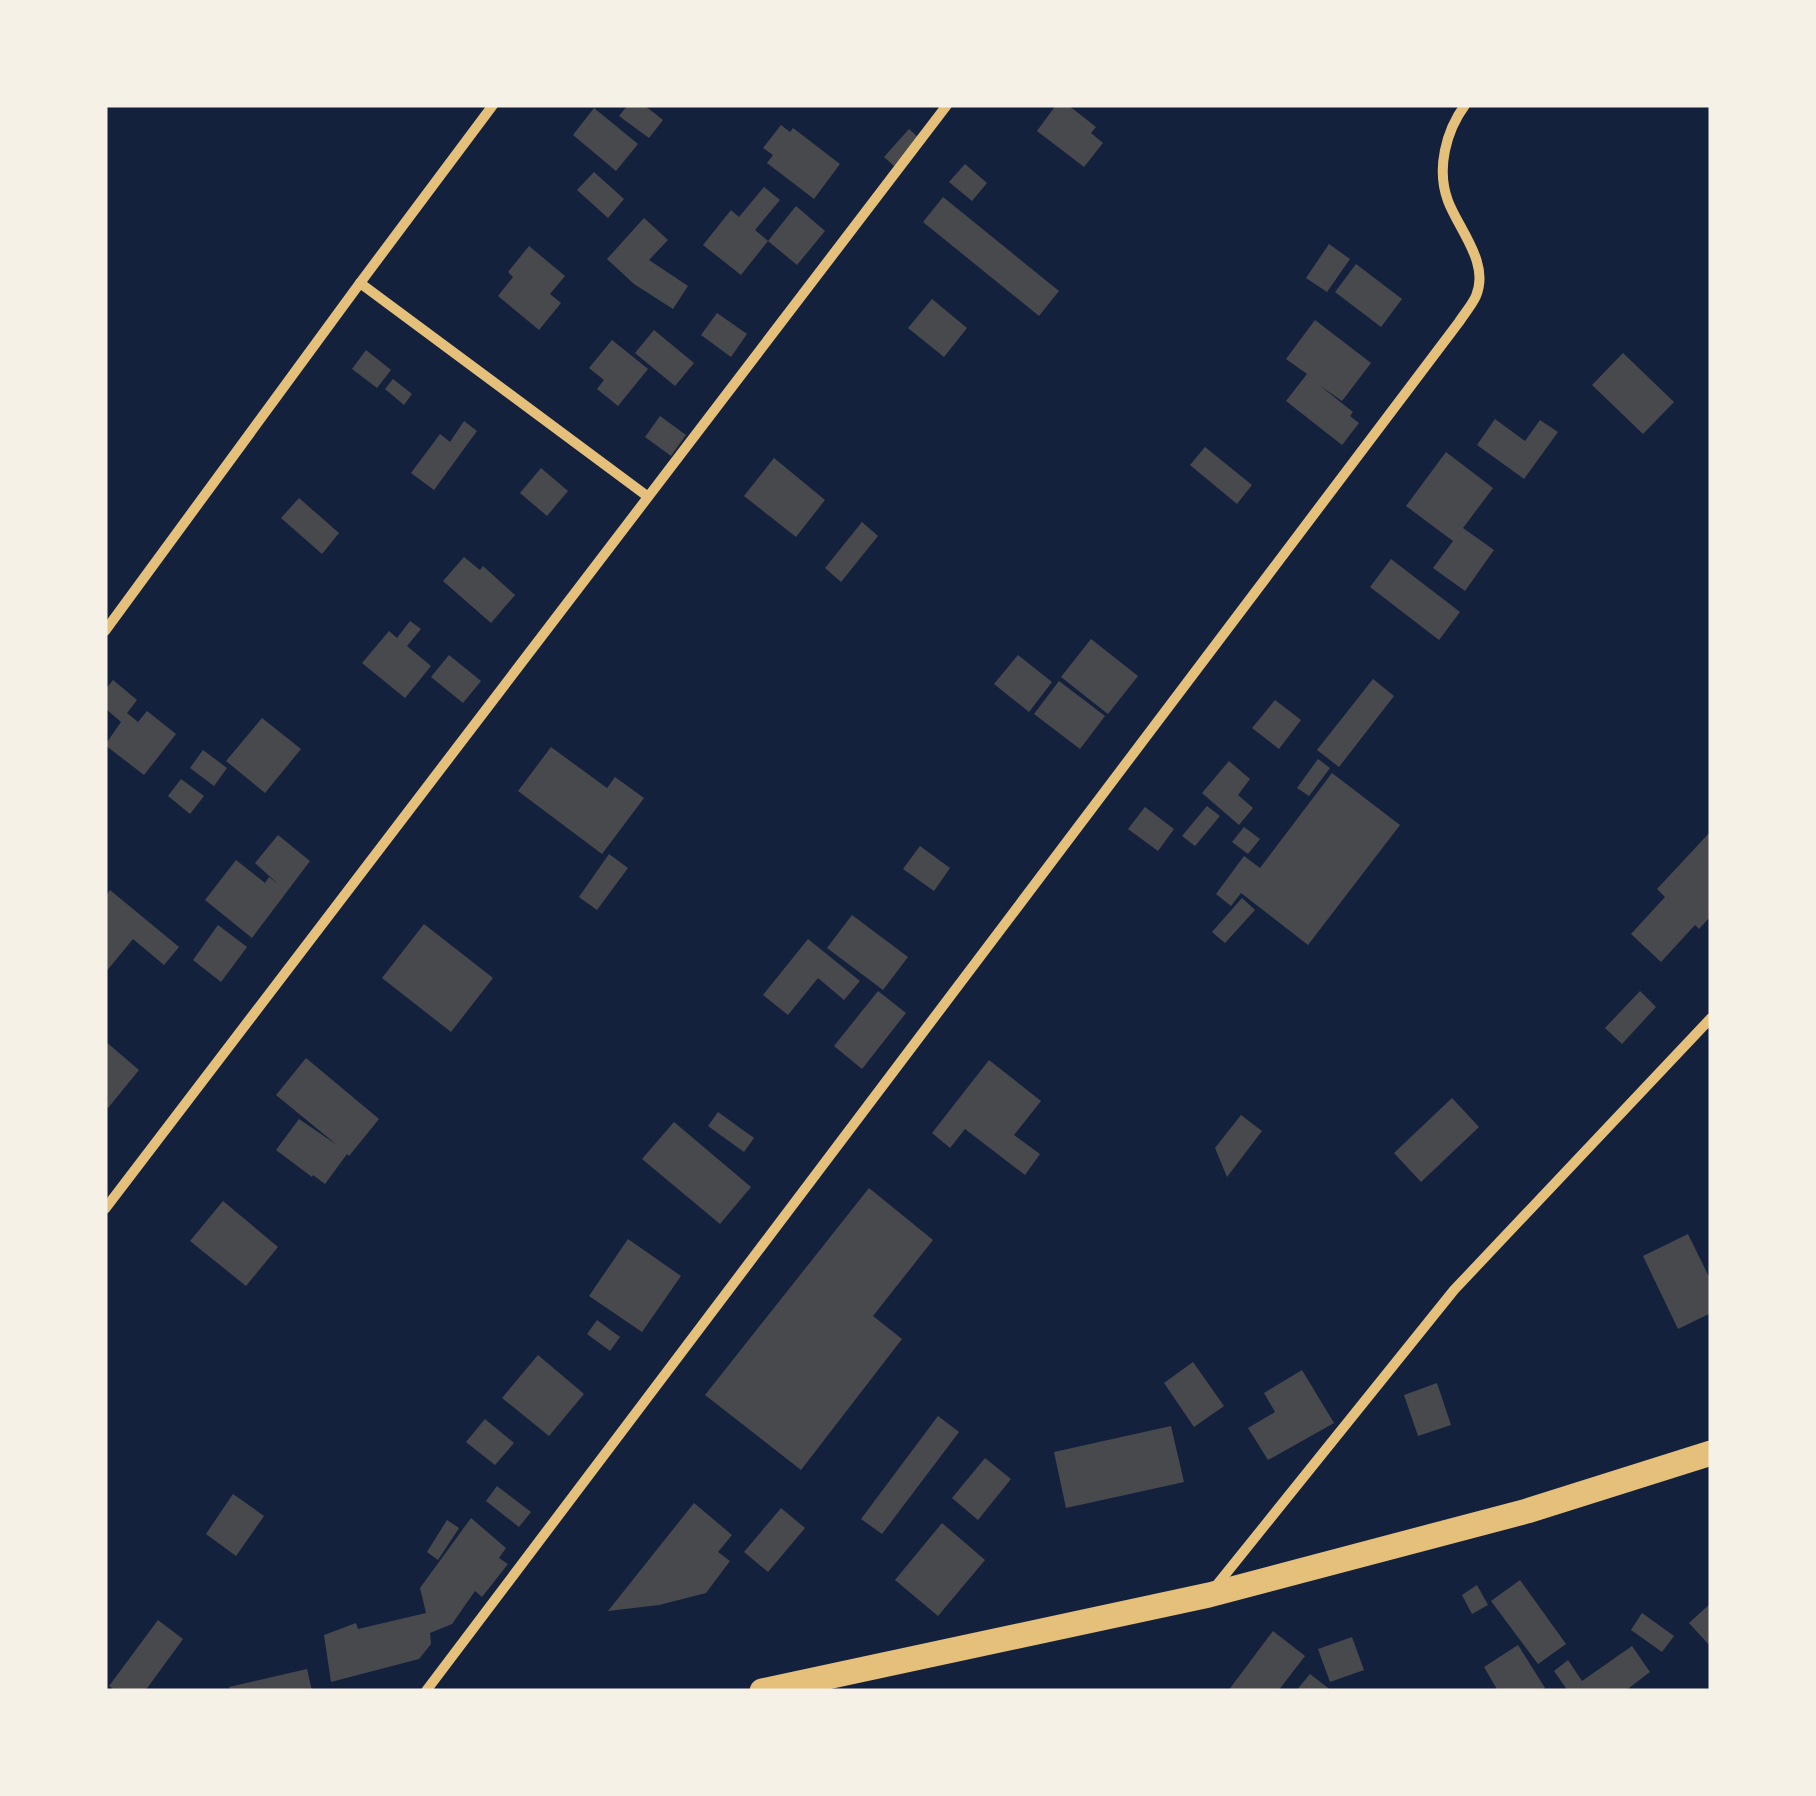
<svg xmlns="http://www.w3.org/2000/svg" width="1816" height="1796" font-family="'Source Sans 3',sans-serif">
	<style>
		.building { fill: #48494c }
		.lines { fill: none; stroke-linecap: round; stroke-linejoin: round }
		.minor { stroke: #e5c07b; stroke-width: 10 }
		.primary { stroke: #e5c07b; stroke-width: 25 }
	</style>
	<rect width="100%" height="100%" fill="#14213d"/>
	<g class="building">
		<path d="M628,105H644L663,120L649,138L619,116Z"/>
		<path d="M1056,105H1068L1096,127L1091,133L1103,143L1084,167L1037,131Z"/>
		<path d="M594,108L638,144L616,171L573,135Z"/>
		<path d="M781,125L790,132L793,128L840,164L814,199L767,163L773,155L763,148Z"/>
		<path d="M909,129L919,138L894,166L884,157Z"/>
		<path d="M965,164L987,183L972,201L949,182Z"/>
		<path d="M594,172L624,199L608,218L577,190Z"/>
		<path d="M764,187L780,200L755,230L768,241L741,275L703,245L731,210L739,217Z"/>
		<path d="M943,197L1059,291L1039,316L923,222Z"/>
		<path d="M796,206L825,231L797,265L768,241Z"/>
		<path d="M644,218L668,240L649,260L688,286L673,309L634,284L607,259Z"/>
		<path d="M1329,244L1350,259L1327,292L1306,278Z"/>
		<path d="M529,246L565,276L550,294L561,303L539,330L498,296L513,277L508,272Z"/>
		<path d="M1356,264L1402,299L1381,327L1335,292Z"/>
		<path d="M932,299L967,328L944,357L908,328Z"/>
		<path d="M717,313L747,334L731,357L701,335Z"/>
		<path d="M1315,320L1371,363L1342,401L1319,385L1353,412L1350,416L1359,423L1342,445L1286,401L1307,374L1286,359Z"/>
		<path d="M654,330L694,363L675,386L635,353Z"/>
		<path d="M612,340L648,369L618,406L597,389L604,380L589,368Z"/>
		<path d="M366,350L391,370L377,388L352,369Z"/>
		<path d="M1623,353L1674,402L1643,434L1592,385Z"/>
		<path d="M393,379L412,394L404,405L385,389Z"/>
		<path d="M660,416L686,435L671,456L645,437Z"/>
		<path d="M1495,419L1525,441L1540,420L1558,432L1524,479L1477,445Z"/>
		<path d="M464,421L477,431L434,490L411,473L440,434L450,442Z"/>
		<path d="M1205,447L1252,485L1237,504L1190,465Z"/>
		<path d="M1446,452L1493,488L1463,528L1494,550L1465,591L1433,568L1453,541L1406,506Z"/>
		<path d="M774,458L825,500L796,537L744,496Z"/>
		<path d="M541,468L568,491L547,516L520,493Z"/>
		<path d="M299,498L339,533L322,554L281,518Z"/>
		<path d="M862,522L878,536L841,582L825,568Z"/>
		<path d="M464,557L480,570L483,566L515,595L491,623L443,581Z"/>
		<path d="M1391,559L1460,612L1439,640L1370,587Z"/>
		<path d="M410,621L421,629L407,646L431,666L405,698L362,663L389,631L397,638Z"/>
		<path d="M1091,639L1138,676L1108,714L1061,677Z"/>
		<path d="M449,655L481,681L463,703L431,677Z"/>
		<path d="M1018,655L1052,682L1029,712L994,684Z"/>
		<path d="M1373,679L1394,696L1339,767L1317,750Z"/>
		<path d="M113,680L137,700L127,713L138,722L147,711L176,734L144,775L105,745L121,722L105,708V690Z"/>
		<path d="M1059,681L1105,716L1080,749L1034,714Z"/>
		<path d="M1275,700L1301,720L1279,749L1252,728Z"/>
		<path d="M262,718L301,749L265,793L226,761Z"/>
		<path d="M551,747L607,788L615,777L644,798L602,854L518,791Z"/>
		<path d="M203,750L227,768L214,786L190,768Z"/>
		<path d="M1318,759L1330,768L1309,796L1297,788Z"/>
		<path d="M1229,761L1250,779L1238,795L1253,808L1239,825L1202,793Z"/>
		<path d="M1332,773L1400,825L1308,945L1241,893L1231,906L1216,894L1244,856L1260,868Z"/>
		<path d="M181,779L204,796L190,814L168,796Z"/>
		<path d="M1207,806L1220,816L1195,846L1182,836Z"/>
		<path d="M1145,807L1174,829L1158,851L1128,829Z"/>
		<path d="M1244,827L1260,839L1248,854L1232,842Z"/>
		<path d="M1711,831V916L1699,929L1695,925L1661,962L1631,934L1665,897L1657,889Z"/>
		<path d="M278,835L310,861L252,938L205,900L236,860L265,883L269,877L278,884L255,863Z"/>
		<path d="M920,846L950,868L934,891L903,869Z"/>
		<path d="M609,854L628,868L597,910L579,897Z"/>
		<path d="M110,890L179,947L164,965L133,939L105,973V897Z"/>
		<path d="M1242,898L1255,910L1225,943L1212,932Z"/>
		<path d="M852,915L908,957L883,990L827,948Z"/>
		<path d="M424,924L493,978L451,1032L382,978Z"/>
		<path d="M218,925L247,947L221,982L193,960Z"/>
		<path d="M808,939L860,981L844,1000L818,978L788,1015L763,995Z"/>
		<path d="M878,991L906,1013L862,1069L834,1046Z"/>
		<path d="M1640,991L1656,1007L1622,1044L1605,1028Z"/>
		<path d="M105,1041L139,1070L108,1108L105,1105Z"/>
		<path d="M306,1058L379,1119L349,1156L347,1154L325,1184L313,1175L312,1177L276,1150L299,1119L337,1145L276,1095Z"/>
		<path d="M989,1060L1041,1101L1014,1135L1040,1154L1025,1175L965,1129L950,1148L932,1133Z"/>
		<path d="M1452,1098L1479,1127L1421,1182L1394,1153Z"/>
		<path d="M718,1112L754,1138L744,1152L708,1126Z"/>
		<path d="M1241,1115L1262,1131L1227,1177L1215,1148Z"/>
		<path d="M674,1122L751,1187L720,1224L642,1159Z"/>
		<path d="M869,1188L933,1240L873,1316L902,1339L801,1470L705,1395Z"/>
		<path d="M223,1201L278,1247L246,1286L190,1241Z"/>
		<path d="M1688,1234L1711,1281V1313L1678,1329L1643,1256Z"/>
		<path d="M628,1239L681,1276L642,1332L589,1296Z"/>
		<path d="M597,1320L620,1337L610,1351L587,1334Z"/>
		<path d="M538,1355L584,1394L549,1436L502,1398Z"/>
		<path d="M1193,1362L1224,1406L1194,1427L1164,1383Z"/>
		<path d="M1302,1370L1334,1423L1268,1460L1248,1428L1275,1412L1264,1393Z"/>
		<path d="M1437,1383L1451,1425L1418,1436L1404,1395Z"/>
		<path d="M938,1416L959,1432L882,1534L861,1519Z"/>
		<path d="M485,1419L514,1443L495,1465L466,1442Z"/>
		<path d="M1171,1426L1184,1482L1066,1508L1054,1452Z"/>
		<path d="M985,1458L1011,1479L978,1520L952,1498Z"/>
		<path d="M497,1486L531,1512L519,1527L486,1501Z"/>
		<path d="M233,1494L264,1516L236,1556L206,1534Z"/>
		<path d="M694,1503L732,1535L718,1552L730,1561L706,1593L659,1605L608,1611Z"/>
		<path d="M781,1508L805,1528L768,1572L744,1552Z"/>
		<path d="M471,1518L506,1548L499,1558L508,1564L482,1597L475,1591L452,1624L430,1633L431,1644L419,1659L331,1682L324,1635L356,1623L358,1629L426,1613L420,1588Z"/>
		<path d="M447,1520L459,1528L438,1560L427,1552Z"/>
		<path d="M942,1523L985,1560L938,1616L895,1580Z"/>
		<path d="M1520,1580L1566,1644L1538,1664L1491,1601Z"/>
		<path d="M1477,1585L1488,1605L1472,1614L1462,1595Z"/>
		<path d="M1711,1603V1647L1689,1623Z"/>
		<path d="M1642,1613L1674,1636L1662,1652L1631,1630Z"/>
		<path d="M158,1620L183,1639L145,1691H116L109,1686Z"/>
		<path d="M1273,1631L1305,1656L1278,1691H1228Z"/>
		<path d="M1352,1637L1364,1670L1330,1682L1318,1649Z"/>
		<path d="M1518,1645L1545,1688L1541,1691H1498L1484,1667Z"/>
		<path d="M1632,1646L1650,1672L1625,1691H1568L1554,1671L1568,1660L1582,1681Z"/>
		<path d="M307,1669L312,1691H230L229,1687Z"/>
		<path d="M1310,1674L1332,1691H1296Z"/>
	</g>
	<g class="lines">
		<g class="minor">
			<path d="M360,283L647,496"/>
			<path d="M105,631L360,283L493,105"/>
			<path d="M105,1209L947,105"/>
			<path d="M1216,1586L1454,1290L1711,1018"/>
			<path d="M426,1691L1459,322C1464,314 1472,305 1476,296C1490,263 1459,230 1448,201C1436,169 1446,131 1465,105"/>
		</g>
		<path class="primary" d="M762,1691L1209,1595L1527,1511L1711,1453"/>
	</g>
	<rect width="1816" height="1796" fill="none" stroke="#f6f1e7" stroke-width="215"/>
</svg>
